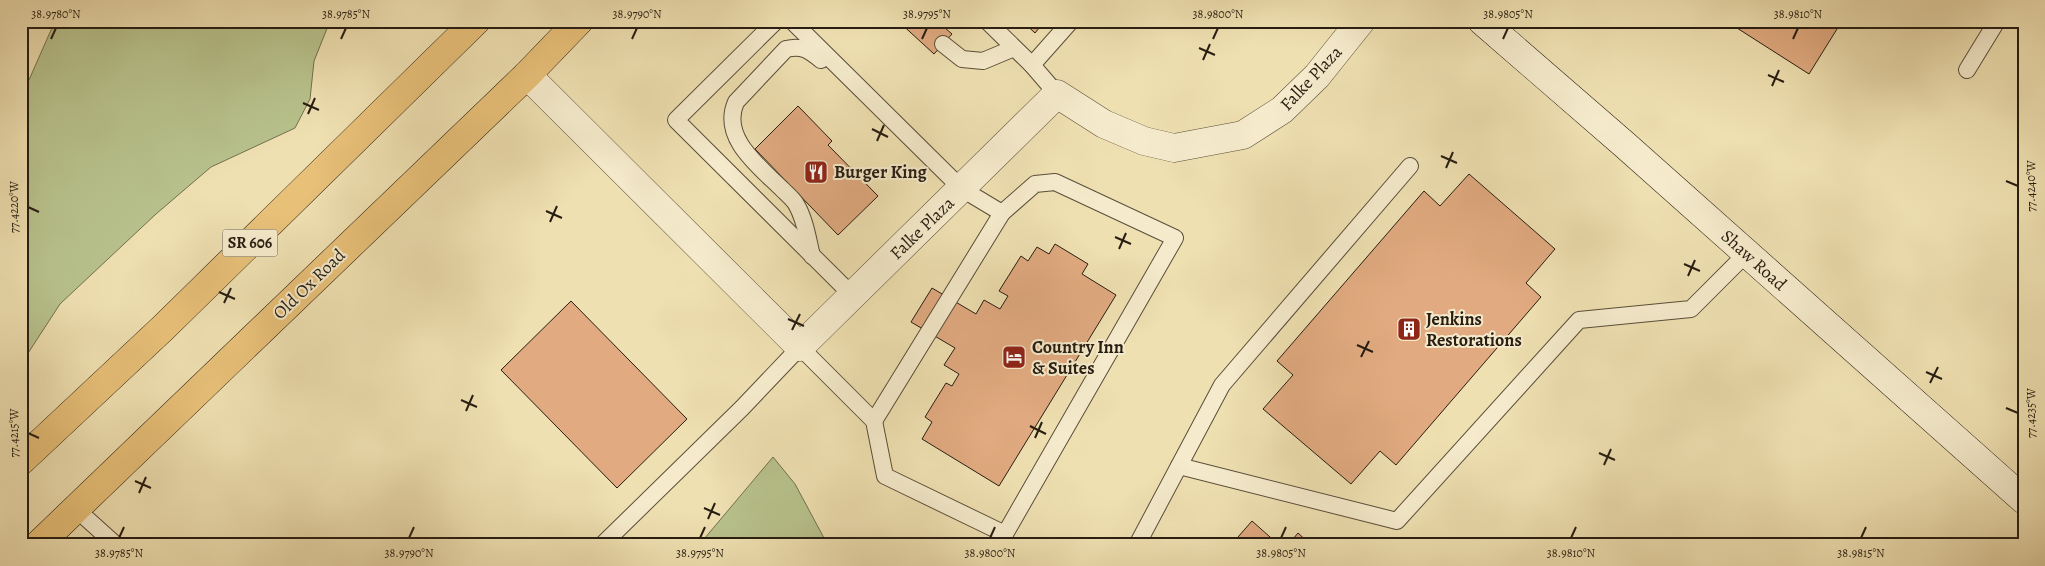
<svg xmlns="http://www.w3.org/2000/svg" width="2045" height="566" font-family="Alegreya,serif">
	<style>
		.green { fill: #b8c28c; stroke: #70704f }
		.building { fill: #e1aa80; stroke: #271d12 }
		.lines { fill: none; stroke-linecap: round; stroke-linejoin: round }
		.service-casing { stroke: #594e3a; stroke-width: 18 }
		.minor-casing { stroke: #594e3a; stroke-width: 29 }
		.secondary-casing { stroke: #271d12; stroke-width: 29 }
		.primary-casing { stroke: #271d12; stroke-width: 29 }
		.service { stroke: #f5ebcc; stroke-width: 16 }
		.minor { stroke: #f5ebcc; stroke-width: 28 }
		.secondary { stroke: #f5ebcc; stroke-width: 28 }
		.primary { stroke: #e8c078; stroke-width: 28 }
		.ticks { fill: none; stroke: #271d12; stroke-width: 2 }
		.labels { text-anchor: middle; dominant-baseline: central; stroke-width: 4; stroke-linejoin: round; paint-order: stroke }
		.shield { fill: #f5ebcc; stroke: #655b4a; stroke-width: 1 }
		.shield-label { font-size: 16px; font-weight: bold; fill: #271d12 }
		.street-label { font-size: 18px; fill: #271d12; stroke: #f5ebcc }
		.poi-label { font-size: 18px; font-weight: bold; fill: #271d12; stroke: #f5ebcc; text-anchor: start }
		.neatline { fill: none; stroke: #271d12; stroke-width: 2 }
		.ticks-label { font-size: 12px; text-anchor: middle; fill: #271d12 }
	</style>
	<rect width="100%" height="100%" fill="#efe0b1"/>
	<filter id="stains"><feTurbulence type="fractalNoise" baseFrequency=".004" numOctaves="4"/><feColorMatrix values="0 0 0 0 .2 0 0 0 0 .09 0 0 0 0 .02 0 0 0 .5 -.17"/></filter>
	<radialGradient id="worn" r=".72"><stop offset=".6" stop-color="#630" stop-opacity="0"/><stop offset="1" stop-color="#630" stop-opacity=".3"/></radialGradient>
	<g class="green">
		<path d="M55,21H330L314,61L310,99L295,128L211,167L156,214L60,304L21,364V98Z"/>
		<path d="M773,457L795,484L824,538L836,545H699Z"/>
	</g>
	<g class="building">
		<path d="M898,21H937L952,34L934,54Z"/>
		<path d="M1022,21H1045L1035,33Z"/>
		<path d="M1726,21H1842L1809,74Z"/>
		<path d="M798,106L832,141L828,145L878,196L838,235L755,149Z"/>
		<path d="M1469,174L1555,249L1526,283L1541,297L1396,465L1380,451L1351,484L1263,409L1293,375L1277,361L1424,191L1440,206Z"/>
		<path d="M1055,244L1088,264L1082,274L1116,295L999,486L922,439L932,422L925,417L946,383L952,386L959,374L944,365L955,348L911,322L932,288L976,314L984,300L1000,309L1008,296L999,291L1021,256L1028,261L1037,247L1049,254Z"/>
		<path d="M571,301L687,419L617,488L501,370Z"/>
		<path d="M1252,521L1279,545H1231Z"/>
		<path d="M1298,533L1311,545H1288Z"/>
		<path d="M1208,539L1213,545H1203Z"/>
	</g>
	<g class="lines">
		<g class="service-casing">
			<g id="service">
				<path d="M776,21L676,120L852,295"/>
				<path d="M987,21L1032,65L1057,94"/>
				<path d="M943,44L962,59L983,61L1014,48"/>
				<path d="M1032,65L1071,21"/>
				<path d="M1967,70L1997,21"/>
				<path d="M812,256C808,239 805,219 796,204C793,199 787,194 783,190C760,167 720,138 736,102L786,49C802,45 809,50 821,60"/>
				<path d="M874,421L1002,213"/>
				<path d="M1179,466L1397,521L1579,320L1691,309L1747,253"/>
				<path d="M75,508L116,545"/>
				<path d="M602,545L742,408L800,347L874,421L885,476L1005,534L1175,238L1055,182L1035,184L1002,213L962,189L792,21"/>
				<path d="M1137,545L1222,385L1410,166"/>
			</g>
		</g>
		<g class="minor-casing">
			<path id="minor" d="M527,75L800,347L1057,94L1104,124L1144,141L1174,148L1243,135L1282,110L1317,76L1361,21"/>
		</g>
		<g class="secondary-casing">
			<path id="secondary" d="M1482,21L1625,145L2024,500"/>
		</g>
		<g class="primary-casing">
			<g id="primary">
				<path d="M21,461L164,327L476,21"/>
				<path d="M38,545L527,75L579,21"/>
			</g>
		</g>
		<use href="#service" class="service"/>
		<use href="#minor" class="minor"/>
		<use href="#secondary" class="secondary"/>
		<use href="#primary" class="primary"/>
	</g>
	<path class="ticks" d="M51,39L56,28M341,39L346,28M632,39L637,28M922,39L927,28M1213,39L1218,28M1503,39L1508,28M1793,39L1798,28M1199,48L1215,55M1203,60L1210,44M1768,75L1784,82M1772,86L1779,70M303,103L319,110M308,114L315,98M872,129L888,137M877,141L884,125M1441,156L1457,163M1446,168L1453,152M2006,181L2018,186M28,207L39,212M546,211L562,218M550,222L557,206M1115,237L1131,244M1119,249L1126,233M1684,264L1700,271M1688,276L1695,260M219,292L235,299M224,303L231,288M788,319L804,326M792,330L800,314M1357,345L1373,352M1361,357L1369,341M1926,372L1942,379M1930,383L1938,367M461,400L477,407M2006,408L2018,413M466,411L473,395M1030,426L1046,434M28,433L39,438M1035,438L1042,422M1599,453L1615,460M1604,465L1611,449M135,481L151,488M139,493L146,477M704,508L720,515M708,519L715,503M119,538L124,527M409,538L414,527M700,538L705,527M990,538L995,527M1281,538L1286,527M1571,538L1576,527M1861,538L1866,527"/>
	<defs>
		<g id="restaurant-square" transform="scale(1.25)"><rect x="-9" y="-9" width="18" height="18" rx="4" fill="#8f2418" stroke="#f5ebcc"/><path d="M-5-6h1v4h1v-4h1v4h1v-4h1v5L-1.5 .5V6h-2V.5L-5-1ZM5-6V6H3V1.5H1.5Q1.5-4 5-6Z" fill="#fff"/></g>
		<g id="building-square" transform="scale(1.25)"><rect x="-9" y="-9" width="18" height="18" rx="4" fill="#8f2418" stroke="#f5ebcc"/><path d="M-4-6H4V6H1V3H-1V6H-4ZM-2.5-4.3h1.7v1.8h-1.7ZM.8-4.3h1.7v1.8H.8ZM-2.5-1h1.7V.8h-1.7ZM.8-1h1.7V.8H.8Z" fill="#fff"/></g>
		<g id="hotel-square" transform="scale(1.25)"><rect x="-9" y="-9" width="18" height="18" rx="4" fill="#8f2418" stroke="#f5ebcc"/><path d="M-6-4.5h1.5V1H6V5H4.5V3h-9V5H-6ZM-4 0a1.8 1.8 0 1 1 3.6 0ZM.5 0V-2.5h3Q6-2.5 6 0Z" fill="#fff"/></g>
	</defs>
	<g fill-rule="evenodd">
		<use href="#restaurant-square" x="816" y="172"/>
		<use href="#building-square" x="1409" y="329"/>
		<use href="#hotel-square" x="1014" y="357"/>
	</g>
	<g class="labels">
		<rect class="shield" x="222.5" y="229.5" width="55" height="27" rx="4"/>
		<g class="shield-label">
			<text x="250" y="243">SR 606</text>
		</g>
		<g class="street-label">
			<text transform="translate(1311 78) rotate(-47)">Falke Plaza</text>
			<text transform="translate(922 228) rotate(-44)">Falke Plaza</text>
			<text transform="translate(1754 260) rotate(42)">Shaw Road</text>
			<text transform="translate(309 284) rotate(-44)">Old Ox Road</text>
		</g>
		<g class="poi-label">
			<text x="834" y="172">Burger King</text>
			<text x="1426" y="319">Jenkins<tspan x="1426" dy="21">Restorations</tspan></text>
			<text x="1032" y="347">Country Inn<tspan x="1032" dy="21">&amp; Suites</tspan></text>
		</g>
	</g>
	<rect width="2045" height="566" fill="none" stroke="#efe0b1" stroke-width="55"/>
	<rect x="28" y="28" width="1990" height="510" class="neatline"/>
	<g class="ticks-label">
		<text x="56" y="18">38.9780°N</text>
		<text x="346" y="18">38.9785°N</text>
		<text x="637" y="18">38.9790°N</text>
		<text x="927" y="18">38.9795°N</text>
		<text x="1218" y="18">38.9800°N</text>
		<text x="1508" y="18">38.9805°N</text>
		<text x="1798" y="18">38.9810°N</text>
		<text transform="translate(2031 186) rotate(-90)" y="4">77.4240°W</text>
		<text transform="translate(14 207) rotate(-90)" y="4">77.4220°W</text>
		<text transform="translate(2031 413) rotate(-90)" y="4">77.4235°W</text>
		<text transform="translate(14 433) rotate(-90)" y="4">77.4215°W</text>
		<text x="119" y="557">38.9785°N</text>
		<text x="409" y="557">38.9790°N</text>
		<text x="700" y="557">38.9795°N</text>
		<text x="990" y="557">38.9800°N</text>
		<text x="1281" y="557">38.9805°N</text>
		<text x="1571" y="557">38.9810°N</text>
		<text x="1861" y="557">38.9815°N</text>
	</g>
	<rect width="100%" height="100%" filter="url(#stains)"/>
	<rect width="100%" height="100%" fill="url(#worn)"/>
</svg>
